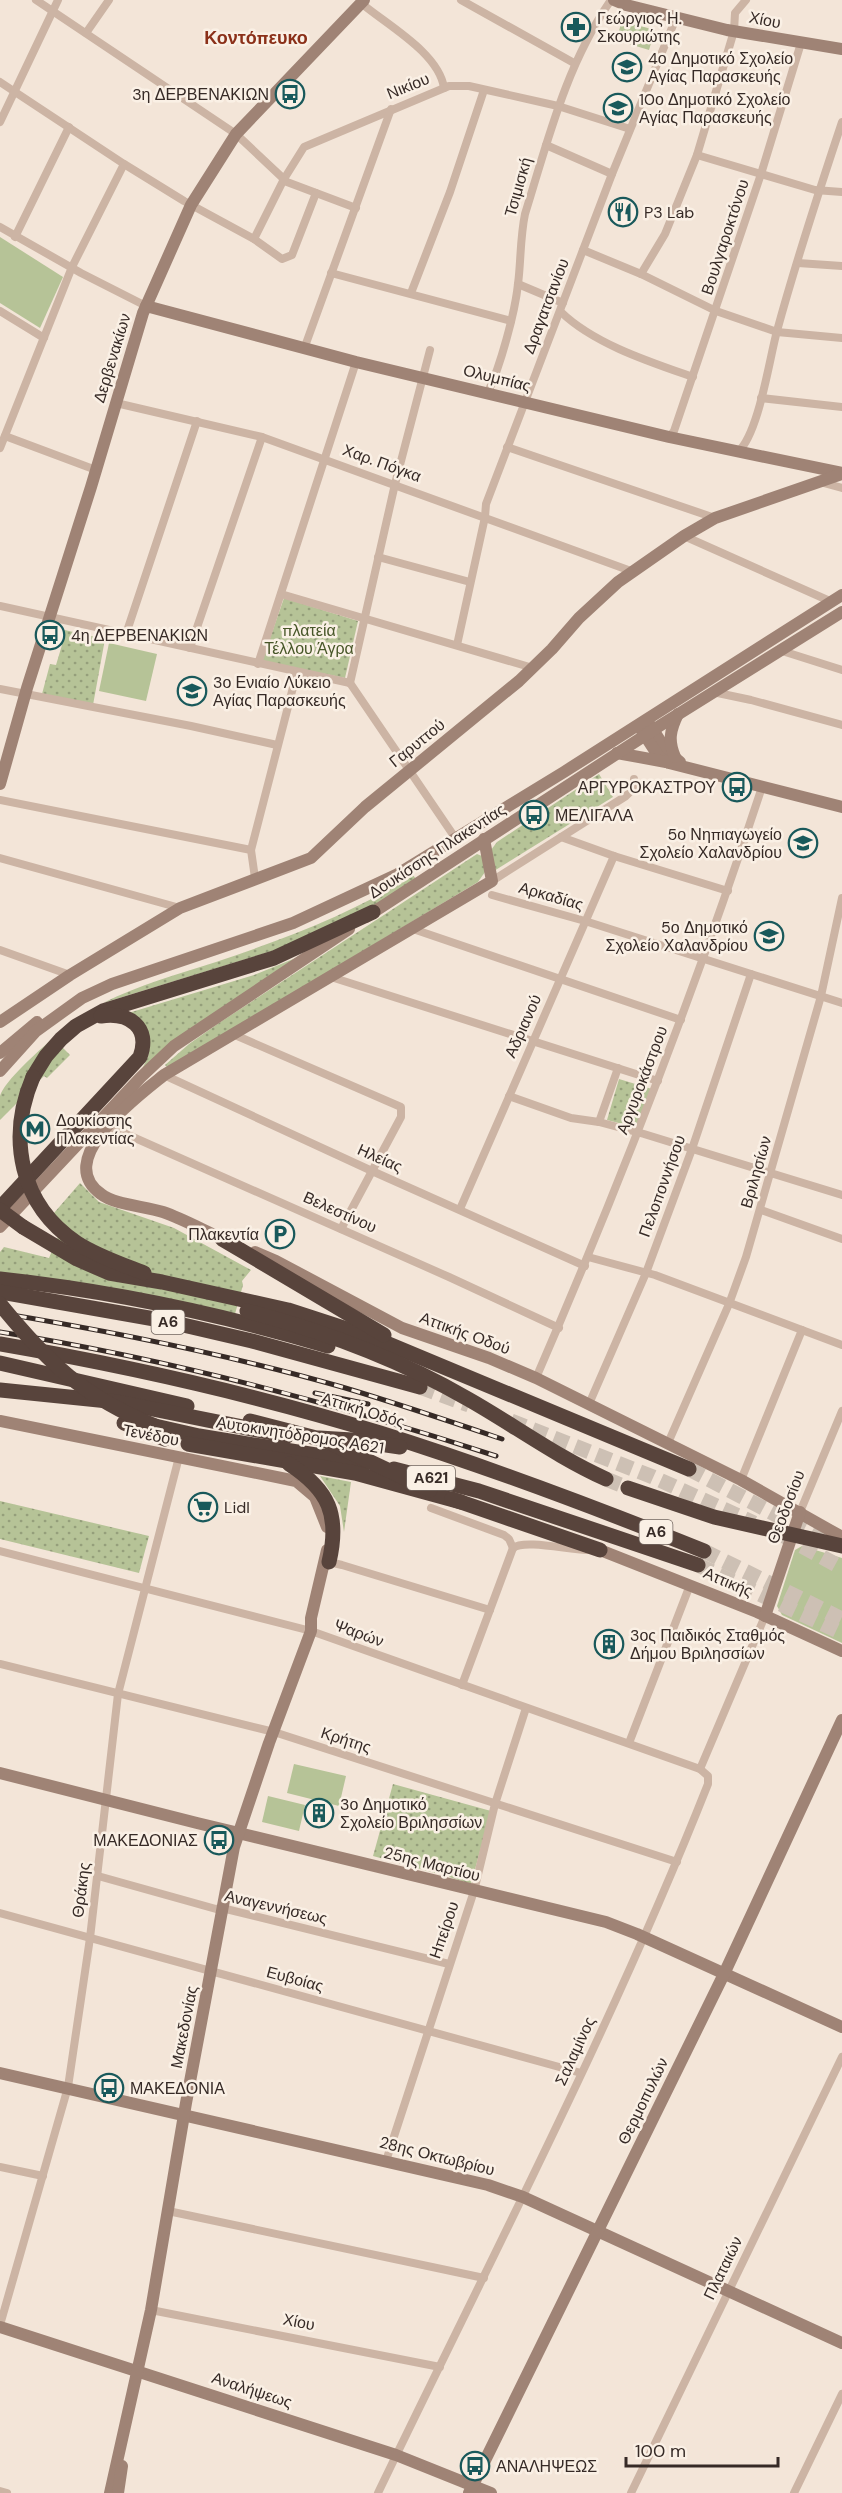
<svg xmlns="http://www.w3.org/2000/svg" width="842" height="2493" font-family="'DM Sans',sans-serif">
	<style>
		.grass { fill: #b6c397 }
		.park { fill: url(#park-dots) }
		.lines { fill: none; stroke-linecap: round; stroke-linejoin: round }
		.highway-tunnel { stroke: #cdc0b4; stroke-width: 15; stroke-dasharray: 15 8; stroke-linecap: butt }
		.street { stroke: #ccb4a4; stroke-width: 8 }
		.secondary { stroke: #9f8375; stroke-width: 12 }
		.highway { stroke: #58443c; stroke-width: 15 }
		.rail-casing { stroke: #362a26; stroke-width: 5 }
		.rail { stroke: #faf0e5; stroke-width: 3; stroke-dasharray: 9; stroke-linecap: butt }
		.highway-bridge { stroke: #58443c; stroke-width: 15 }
		.labels { text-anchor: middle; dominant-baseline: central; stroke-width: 5; stroke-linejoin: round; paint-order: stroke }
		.shield { fill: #faf0e5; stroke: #71655f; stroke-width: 1.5 }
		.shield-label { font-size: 15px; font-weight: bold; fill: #362a26 }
		.poi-label { font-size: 16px; fill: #362a26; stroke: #faf0e5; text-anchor: start }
		.street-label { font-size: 16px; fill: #362a26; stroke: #faf0e5 }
		.park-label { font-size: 16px; fill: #475628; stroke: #faf0e5 }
		.neighbourhood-label { font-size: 18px; font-weight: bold; fill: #8b3019; stroke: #faf0e5 }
	</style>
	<defs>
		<pattern id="park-dots" width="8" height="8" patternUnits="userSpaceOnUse" patternTransform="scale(1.5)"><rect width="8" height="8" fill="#b6c397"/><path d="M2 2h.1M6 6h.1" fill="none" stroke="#959f7b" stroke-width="1.8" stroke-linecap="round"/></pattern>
	</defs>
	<rect width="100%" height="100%" fill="#f3e5d8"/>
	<g class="grass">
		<path d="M622,21L655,30L649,50L616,40Z"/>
		<path d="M0,237L63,277L40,328L0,303Z"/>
		<path d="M109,643L157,654L146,701L99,691Z"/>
		<path d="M802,1546L842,1558V1643L782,1615L777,1606L795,1550Z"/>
		<path d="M294,1764L346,1776L339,1806L287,1793Z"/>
		<path d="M268,1796L305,1805L299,1831L262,1822Z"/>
	</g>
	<g class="park">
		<path d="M284,598L358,621L345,678L262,661Z"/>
		<path d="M60,629L105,639L93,705L42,694L50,664L56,665L62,645L56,643Z"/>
		<path d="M599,774L613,797L494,871L491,850L497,842Z"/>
		<path d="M477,854L482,856L485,872L478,882L168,1068L165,1065L189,1044L219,1023Z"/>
		<path d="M413,875L416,879L356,917L321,936L103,1003C139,985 178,974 216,962C284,939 352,914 413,875Z"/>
		<path d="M308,953L141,1071L148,1057L150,1045L125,1014L254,975Z"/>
		<path d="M53,1038L70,1055L47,1078L44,1076L0,1120C0,1113 0,1103 0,1096C4,1081 41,1049 53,1038Z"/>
		<path d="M619,1079L652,1089L638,1128L607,1120Z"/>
		<path d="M80,1183L99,1202L174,1228L251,1270L242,1281L243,1285L235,1314L0,1275V1252L4,1247L49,1258L60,1232L47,1221Z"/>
		<path d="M320,1476L351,1482L344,1532L340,1506Z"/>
		<path d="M0,1501L149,1536L139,1573L0,1539Z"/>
		<path d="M393,1784L491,1811L471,1884L449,1877L451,1870L437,1866L435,1873L373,1856Z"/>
	</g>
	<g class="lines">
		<g class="highway-tunnel">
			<path d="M420,1387L469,1405"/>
			<path d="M511,1421L653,1477L754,1523"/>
			<path d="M689,1469L826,1541"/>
			<path d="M606,1479L628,1488"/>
			<path d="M782,1535L842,1568"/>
			<path d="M704,1551L842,1619"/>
			<path d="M698,1565L842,1633"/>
		</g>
		<g class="street">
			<path d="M36,0L236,134L287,182L356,208"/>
			<path d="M461,0L574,63"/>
			<path d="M361,3C387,25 439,53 444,88"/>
			<path d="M86,33L109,0"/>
			<path d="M0,82L124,164L184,201L254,239L282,259L292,255L316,193"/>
			<path d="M0,122L58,0"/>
			<path d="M546,145L612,174"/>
			<path d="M697,155L815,190L842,192"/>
			<path d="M0,227L81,273L146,306"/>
			<path d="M15,237L69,127"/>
			<path d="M254,239L284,179L304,147L449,86H469L558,106L630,129"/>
			<path d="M583,250L641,274L716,311L777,332L842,338"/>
			<path d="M798,263L842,266"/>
			<path d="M331,273L511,321"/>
			<path d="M641,274L665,234L697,155L734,31L735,13L746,0"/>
			<path d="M518,284L563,303"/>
			<path d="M411,293L450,192L484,90"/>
			<path d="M0,311L44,338"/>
			<path d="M561,312C594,344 650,362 693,377"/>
			<path d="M304,349L391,109"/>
			<path d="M488,392C500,367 515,313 518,284C521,261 520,238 525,214C548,140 566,65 611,0"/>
			<path d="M761,398L842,407"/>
			<path d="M116,403L262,437L631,571"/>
			<path d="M5,436L96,470"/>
			<path d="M669,437L674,431L761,174L801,43"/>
			<path d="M507,447L715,518"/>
			<path d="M0,448L72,267L124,164"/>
			<path d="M738,452C759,433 769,360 777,331C796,261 819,191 842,122"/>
			<path d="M820,482L842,488"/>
			<path d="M684,536L832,602"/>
			<path d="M378,557L470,582"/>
			<path d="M281,594L533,668"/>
			<path d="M0,606L350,683"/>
			<path d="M126,634L197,421"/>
			<path d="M457,645L485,517L486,504L612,174L676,18"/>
			<path d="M190,648L262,437"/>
			<path d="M779,650L842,670"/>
			<path d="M258,664L356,362"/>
			<path d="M350,683L395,484L430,350"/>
			<path d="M350,683L456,839"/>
			<path d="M0,689L191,726L277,745"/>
			<path d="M713,692L751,700L842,725"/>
			<path d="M0,800L251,850L255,878"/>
			<path d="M561,837L614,856L728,891"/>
			<path d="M251,850L297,672"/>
			<path d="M0,858L180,908"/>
			<path d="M492,881L626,796L634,788V779"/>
			<path d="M492,895L585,921L842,1003"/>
			<path d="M413,929L681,1020"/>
			<path d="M0,950L70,975"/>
			<path d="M331,977L658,1081"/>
			<path d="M235,1035L401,1107V1117L341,1229"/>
			<path d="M164,1075L372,1171L585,1266"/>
			<path d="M509,1096L571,1118L599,1122L644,1134L842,1195"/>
			<path d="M599,1122L618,1068"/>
			<path d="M108,1126L449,1277L559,1328"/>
			<path d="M460,1209L614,856"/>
			<path d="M761,1210L842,1239"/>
			<path d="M588,1257L655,1275L842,1345"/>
			<path d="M536,1378C620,1184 696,988 762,787"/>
			<path d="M589,1404L646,1273L692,1149L751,974"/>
			<path d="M668,1443L729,1304L746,1257L821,996L842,898"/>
			<path d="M741,1480L802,1330"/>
			<path d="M431,1508L504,1535L509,1539L513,1548"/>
			<path d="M800,1512L842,1411"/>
			<path d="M513,1548C524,1539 569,1550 586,1550"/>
			<path d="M0,1551L311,1631L700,1769L708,1776V1784C612,2027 491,2258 378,2493"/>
			<path d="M329,1565V1562L342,1565L490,1610"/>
			<path d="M0,1664L274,1732L677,1862"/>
			<path d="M462,1685L513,1548"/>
			<path d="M629,1743L690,1585"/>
			<path d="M700,1769L765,1616"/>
			<path d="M98,1876L216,1909L222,1908L449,1964"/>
			<path d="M0,1913L581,2073"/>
			<path d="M386,2161L474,1891L495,1804L526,1708"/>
			<path d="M0,2167L43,2176"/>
			<path d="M168,2211L484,2278"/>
			<path d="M151,2310L440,2367"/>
			<path d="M0,2325L68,2087L90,1938L118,1694L179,1457"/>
			<path d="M0,2491L7,2493"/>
			<path d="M631,2493L842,2057"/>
			<path d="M794,2493L842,2394"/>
		</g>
		<g class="secondary">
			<path d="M614,0L626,5L727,30L842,49"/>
			<path d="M146,306L356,362L669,437L842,473"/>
			<path d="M650,725L666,750L680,762"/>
			<path d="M642,731L659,757L669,763L842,807"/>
			<path d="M617,753L666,762"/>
			<path d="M675,757C668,741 670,730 678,714"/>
			<path d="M0,784L27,688L91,487L143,313L191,205L236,134L364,0"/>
			<path d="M366,917L661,725L842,612"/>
			<path d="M0,1022L70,975L180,908L311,858L365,807L519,681L552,649L579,618L618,582L684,536L715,518L842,474"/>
			<path d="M0,1053L37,1022"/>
			<path d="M0,1071L36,1031L82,998L112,984L293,923L396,875L564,772L842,595"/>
			<path d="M0,1227L141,1077L174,1046L349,929"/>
			<path d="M230,1242C208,1233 186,1220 163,1212C145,1206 115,1205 101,1194C52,1159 138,1096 164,1075L492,881L484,839"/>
			<path d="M255,1252L276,1261L402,1328L489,1358L536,1378L741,1480L842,1537"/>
			<path d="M0,1421L296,1481L315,1497L327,1527"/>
			<path d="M600,1550L757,1612L842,1651"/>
			<path d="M765,1616L800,1512"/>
			<path d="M0,1773L197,1823L606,1922L637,1934L842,2027"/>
			<path d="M0,2073L488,2185L523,2197L842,2343"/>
			<path d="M0,2327L396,2455L491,2493"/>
			<path d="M110,2493L151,2310L186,2103L234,1847L269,1743L311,1631V1618L327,1550"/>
			<path d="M118,2493L122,2466"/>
			<path d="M469,2493L724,1974L842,1720"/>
		</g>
		<g class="highway">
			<path d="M33,1077L46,1056L61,1039L76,1026L103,1011L274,958L373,912"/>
			<path d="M0,1208L140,1057C151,1027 129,1012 101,1016"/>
			<path d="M23,1227L77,1259L109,1273L162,1282L288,1310L374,1338L689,1469"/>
			<path d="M222,1239L384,1335"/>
			<path d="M0,1279C111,1291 221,1314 328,1346"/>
			<path d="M0,1292L166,1321L252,1341L420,1387"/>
			<path d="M247,1311C323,1331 399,1359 468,1399C514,1425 557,1457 606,1479"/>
			<path d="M0,1344C128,1366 256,1395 380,1433C489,1467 597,1508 704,1551"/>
			<path d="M0,1363L187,1406"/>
			<path d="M0,1390L118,1402L287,1436"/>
			<path d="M124,1423L165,1439"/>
			<path d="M155,1426L199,1436L365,1463"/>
			<path d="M319,1438L352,1440L400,1447"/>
			<path d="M188,1444L355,1473L461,1502"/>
			<path d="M289,1464C329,1490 340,1515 329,1562"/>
			<path d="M394,1469L479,1491L698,1565"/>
			<path d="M628,1488L714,1517L842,1546"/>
			<path d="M452,1499L600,1550"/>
		</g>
		<g class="rail-casing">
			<g id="rail">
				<path d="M0,1313C115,1332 230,1355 342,1387C396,1403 449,1421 502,1439"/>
				<path d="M0,1332C169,1359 334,1403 496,1456"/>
				<path d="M315,1393L368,1404"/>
			</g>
		</g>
		<use href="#rail" class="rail"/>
		<g class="highway-bridge">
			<path d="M33,1077C7,1138 20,1205 77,1243C97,1256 121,1264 144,1273"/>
			<path d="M0,1210L23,1227"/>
			<path d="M0,1304C48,1363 84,1397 155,1426"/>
			<path d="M250,1421L324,1440L430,1490"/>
		</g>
	</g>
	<defs>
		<g id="pharmacy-ring" transform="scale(1.5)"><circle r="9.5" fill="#faf0e5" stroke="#19595b" stroke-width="1.5"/><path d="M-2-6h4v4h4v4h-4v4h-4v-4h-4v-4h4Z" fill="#19595b"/></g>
		<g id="school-ring" transform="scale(1.5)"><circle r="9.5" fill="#faf0e5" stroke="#19595b" stroke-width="1.5"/><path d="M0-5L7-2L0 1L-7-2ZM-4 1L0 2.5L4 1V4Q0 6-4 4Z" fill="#19595b"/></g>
		<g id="bus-ring" transform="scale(1.5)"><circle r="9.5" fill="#faf0e5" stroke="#19595b" stroke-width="1.5"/><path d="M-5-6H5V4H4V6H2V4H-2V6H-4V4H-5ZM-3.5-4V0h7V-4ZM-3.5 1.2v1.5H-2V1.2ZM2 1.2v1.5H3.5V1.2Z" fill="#19595b"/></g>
		<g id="restaurant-ring" transform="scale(1.5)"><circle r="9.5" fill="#faf0e5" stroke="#19595b" stroke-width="1.5"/><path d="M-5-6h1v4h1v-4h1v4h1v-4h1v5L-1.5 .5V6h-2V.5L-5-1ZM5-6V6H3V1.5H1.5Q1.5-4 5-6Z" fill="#19595b"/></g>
		<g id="metro-ring" transform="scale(1.5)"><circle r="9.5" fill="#faf0e5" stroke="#19595b" stroke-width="1.5"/><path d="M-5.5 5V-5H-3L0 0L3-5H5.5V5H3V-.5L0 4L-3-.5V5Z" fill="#19595b"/></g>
		<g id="parking-ring" transform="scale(1.5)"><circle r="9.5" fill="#faf0e5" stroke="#19595b" stroke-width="1.5"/><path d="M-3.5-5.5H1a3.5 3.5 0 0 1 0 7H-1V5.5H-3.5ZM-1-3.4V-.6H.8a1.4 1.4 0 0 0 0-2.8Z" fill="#19595b"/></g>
		<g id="supermarket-ring" transform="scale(1.5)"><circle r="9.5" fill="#faf0e5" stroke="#19595b" stroke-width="1.5"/><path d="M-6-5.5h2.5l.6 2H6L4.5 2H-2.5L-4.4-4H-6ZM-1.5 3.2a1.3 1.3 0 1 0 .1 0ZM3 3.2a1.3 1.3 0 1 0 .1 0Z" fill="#19595b"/></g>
		<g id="building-ring" transform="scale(1.5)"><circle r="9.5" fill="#faf0e5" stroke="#19595b" stroke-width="1.5"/><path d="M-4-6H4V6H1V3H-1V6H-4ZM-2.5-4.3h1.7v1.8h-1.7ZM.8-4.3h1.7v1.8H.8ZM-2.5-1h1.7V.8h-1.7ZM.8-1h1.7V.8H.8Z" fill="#19595b"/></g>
	</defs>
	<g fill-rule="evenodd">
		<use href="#pharmacy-ring" x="576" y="27"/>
		<use href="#school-ring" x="627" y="67"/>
		<use href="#bus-ring" x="290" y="94"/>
		<use href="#school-ring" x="618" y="108"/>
		<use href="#restaurant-ring" x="623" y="212"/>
		<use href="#bus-ring" x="50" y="635"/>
		<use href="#school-ring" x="192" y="691"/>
		<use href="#bus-ring" x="737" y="787"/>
		<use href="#bus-ring" x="534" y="815"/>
		<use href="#school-ring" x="803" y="843"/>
		<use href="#school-ring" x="769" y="936"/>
		<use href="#metro-ring" x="35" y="1129"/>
		<use href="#parking-ring" x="280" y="1234"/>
		<use href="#supermarket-ring" x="203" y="1507"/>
		<use href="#building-ring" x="609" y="1644"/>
		<use href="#building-ring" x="319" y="1813"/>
		<use href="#bus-ring" x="219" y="1840"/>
		<use href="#bus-ring" x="109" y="2088"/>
		<use href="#bus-ring" x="475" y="2466"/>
	</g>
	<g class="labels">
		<g class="shield">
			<rect x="151.5" y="1310" width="33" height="24" rx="4.5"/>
			<rect x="407" y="1466" width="48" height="24" rx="4.5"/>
			<rect x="639.5" y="1520" width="33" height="24" rx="4.5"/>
		</g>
		<g class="shield-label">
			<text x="168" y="1322">Α6</text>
			<text x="431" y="1478">Α621</text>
			<text x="656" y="1532">Α6</text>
		</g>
		<g class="poi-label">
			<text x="597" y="18">Γεώργιος Η.<tspan x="597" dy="18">Σκουριώτης</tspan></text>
			<text x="648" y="58">4ο Δημοτικό Σχολείο<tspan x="648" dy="18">Αγίας Παρασκευής</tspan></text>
			<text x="269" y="94" text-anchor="end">3η ΔΕΡΒΕΝΑΚΙΩΝ</text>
			<text x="639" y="99">10ο Δημοτικό Σχολείο<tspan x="639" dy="18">Αγίας Παρασκευής</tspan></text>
			<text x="644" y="212">P3 Lab</text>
			<text x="71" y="635">4η ΔΕΡΒΕΝΑΚΙΩΝ</text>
			<text x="213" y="682">3ο Ενιαίο Λύκειο<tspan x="213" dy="18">Αγίας Παρασκευής</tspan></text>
			<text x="716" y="787" text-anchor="end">ΑΡΓΥΡΟΚΑΣΤΡΟΥ</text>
			<text x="555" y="815">ΜΕΛΙΓΑΛΑ</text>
			<text x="782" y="834" text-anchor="end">5ο Νηπιαγωγείο<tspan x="782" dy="18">Σχολείο Χαλανδρίου</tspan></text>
			<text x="748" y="927" text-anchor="end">5ο Δημοτικό<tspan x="748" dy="18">Σχολείο Χαλανδρίου</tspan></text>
			<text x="56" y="1120">Δουκίσσης<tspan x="56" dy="18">Πλακεντίας</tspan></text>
			<text x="259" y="1234" text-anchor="end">Πλακεντία</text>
			<text x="224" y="1507">Lidl</text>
			<text x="630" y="1635">3ος Παιδικός Σταθμός<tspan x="630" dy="18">Δήμου Βριλησσίων</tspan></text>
			<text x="340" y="1804">3ο Δημοτικό<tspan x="340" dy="18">Σχολείο Βριλησσίων</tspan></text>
			<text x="198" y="1840" text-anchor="end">ΜΑΚΕΔΟΝΙΑΣ</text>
			<text x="130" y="2088">ΜΑΚΕΔΟΝΙΑ</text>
			<text x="496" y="2466">ΑΝΑΛΗΨΕΩΣ</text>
		</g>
		<g class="street-label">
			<text transform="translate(765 20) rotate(11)">Χίου</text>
			<text transform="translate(408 86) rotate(-22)">Νικίου</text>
			<text transform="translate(518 187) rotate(-74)">Τσιμισκή</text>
			<text transform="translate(725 237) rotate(-72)">Βουλγαροκτόνου</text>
			<text transform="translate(546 306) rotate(-69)">Δραγατσανίου</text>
			<text transform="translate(112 358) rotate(-73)">Δερβενακίων</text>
			<text transform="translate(497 378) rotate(14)">Ολυμπίας</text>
			<text transform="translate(382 463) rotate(20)">Χαρ. Πόγκα</text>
			<text transform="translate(417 743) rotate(-39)">Γαρυττού</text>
			<text transform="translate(437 851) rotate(-33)">Δουκίσσης Πλακεντίας</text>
			<text transform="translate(551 896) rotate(16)">Αρκαδίας</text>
			<text transform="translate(523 1026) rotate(-66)">Αδριανού</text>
			<text transform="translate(642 1080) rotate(-69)">Αργυροκάστρου</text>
			<text transform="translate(380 1158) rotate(24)">Ηλείας</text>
			<text transform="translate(756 1172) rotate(-74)">Βριλησίων</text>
			<text transform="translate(662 1186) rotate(-70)">Πελοποννήσου</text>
			<text transform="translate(340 1212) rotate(24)">Βελεστίνου</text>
			<text transform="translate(465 1333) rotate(20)">Αττικής Οδού</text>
			<text transform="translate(363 1410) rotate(17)">Αττική Οδός</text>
			<text transform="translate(151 1435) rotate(11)">Τενέδου</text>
			<text transform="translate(300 1435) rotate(9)">Αυτοκινητόδρομος Α621</text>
			<text transform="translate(786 1507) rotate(-69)">Θεοδοσίου</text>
			<text transform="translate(728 1582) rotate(23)">Αττικής</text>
			<text transform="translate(359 1633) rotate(20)">Ψαρών</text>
			<text transform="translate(346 1740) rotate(18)">Κρήτης</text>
			<text transform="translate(432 1864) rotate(14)">25ης Μαρτίου</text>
			<text transform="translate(81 1890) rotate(-83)">Θράκης</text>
			<text transform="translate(276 1907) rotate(13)">Αναγεννήσεως</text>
			<text transform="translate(444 1930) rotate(-71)">Ηπείρου</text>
			<text transform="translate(295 1979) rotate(15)">Ευβοίας</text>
			<text transform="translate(184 2027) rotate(-79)">Μακεδονίας</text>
			<text transform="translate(575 2051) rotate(-65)">Σαλαμίνος</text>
			<text transform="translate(643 2101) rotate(-64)">Θερμοπυλών</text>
			<text transform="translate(437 2156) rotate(14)">28ης Οκτωβρίου</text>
			<text transform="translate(723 2268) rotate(-64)">Πλαταιών</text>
			<text transform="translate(299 2322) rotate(11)">Χίου</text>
			<text transform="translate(252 2390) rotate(18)">Αναλήψεως</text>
		</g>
		<g class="park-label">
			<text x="309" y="630">πλατεία<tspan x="309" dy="18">Τέλλου Άγρα</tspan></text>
		</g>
		<g class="neighbourhood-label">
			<text x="256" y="38">Κοντόπευκο</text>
		</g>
	</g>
	<path d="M626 2457v9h152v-9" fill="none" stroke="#362a26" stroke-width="3"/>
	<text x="635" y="2457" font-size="18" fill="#362a26" stroke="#faf0e5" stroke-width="4.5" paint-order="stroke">100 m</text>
</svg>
